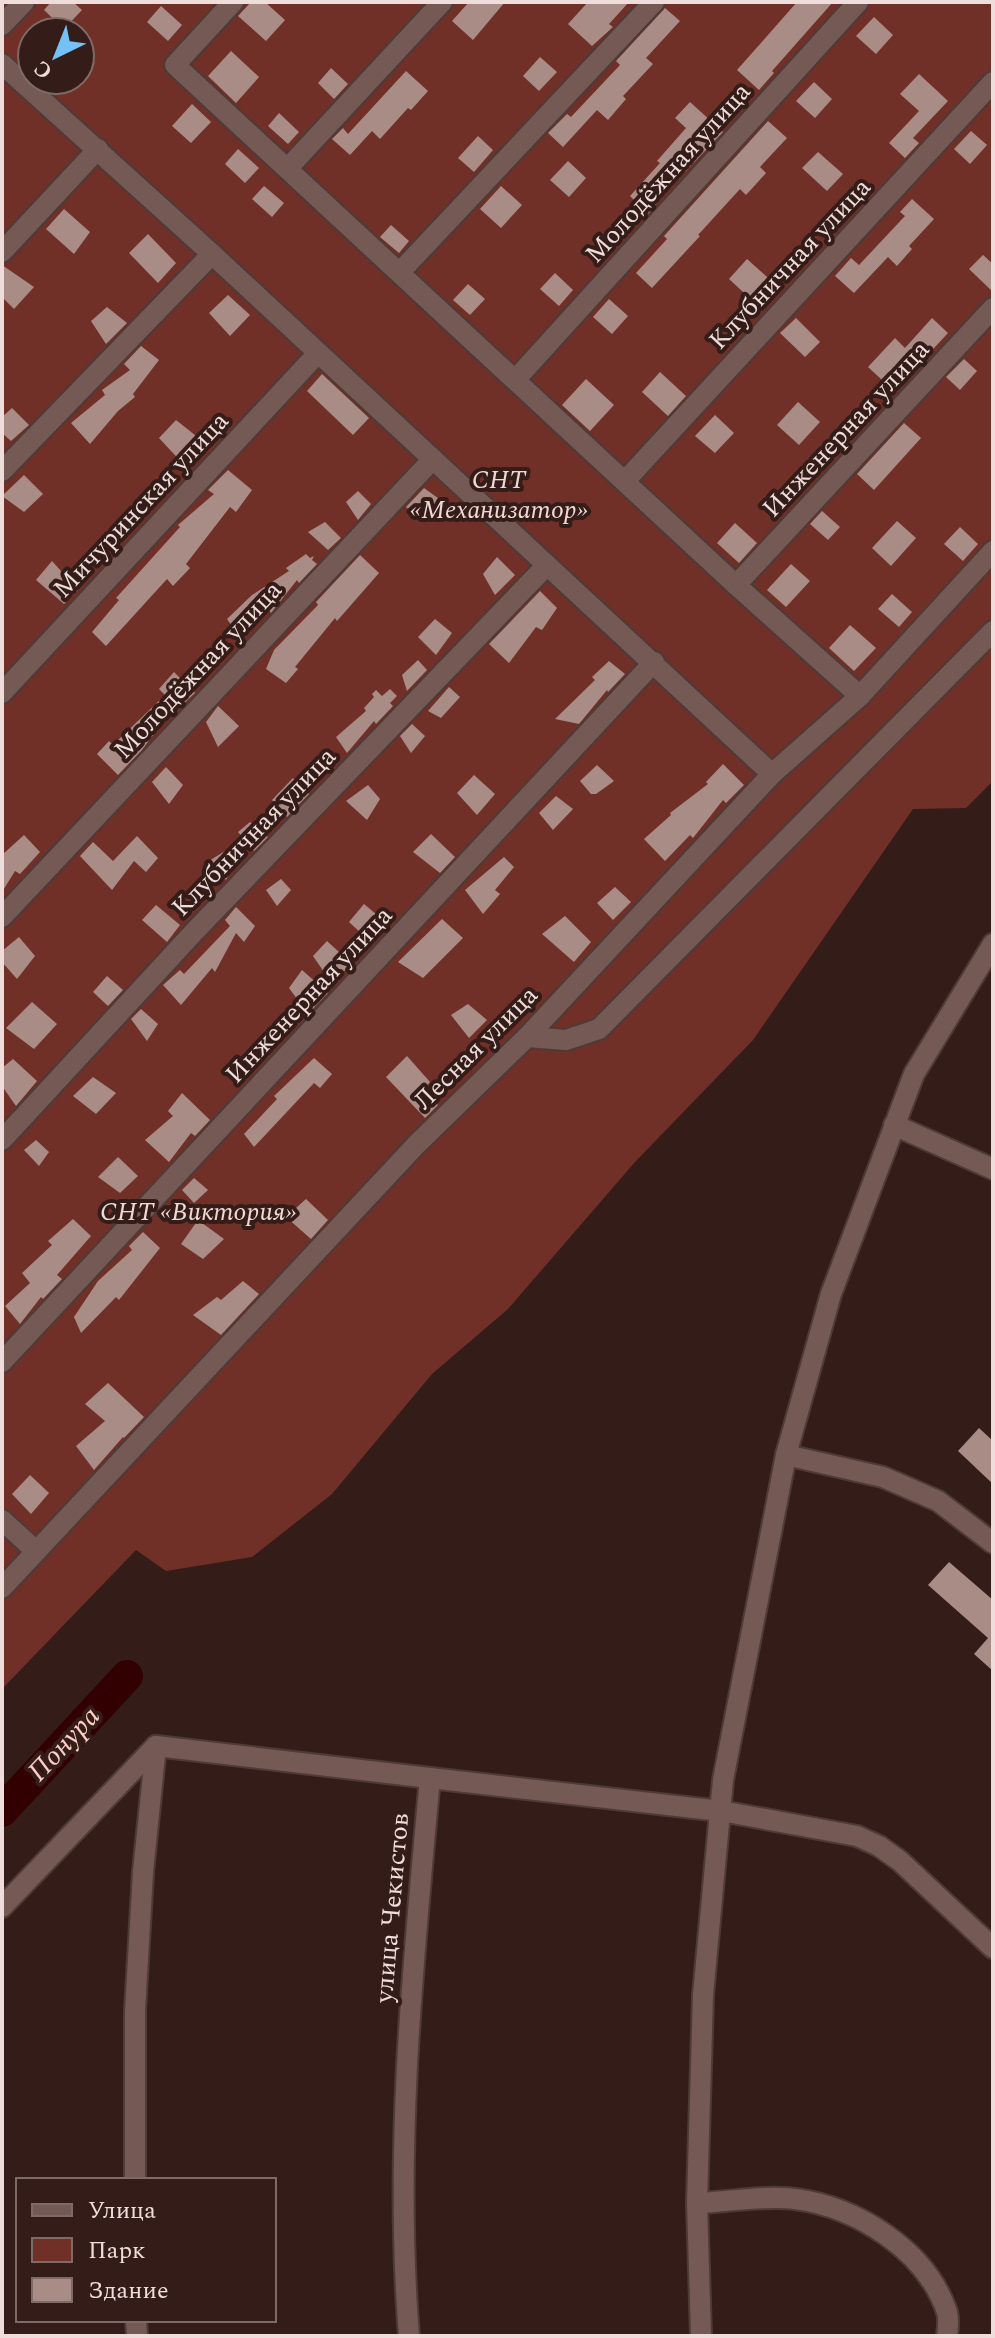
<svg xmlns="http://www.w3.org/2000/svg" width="995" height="2338" font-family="Spectral,serif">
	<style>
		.green { fill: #703027; fill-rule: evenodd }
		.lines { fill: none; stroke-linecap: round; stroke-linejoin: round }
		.river { stroke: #320000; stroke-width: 32 }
		.building { fill: #aa8c87 }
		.minor-casing { stroke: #4e3a37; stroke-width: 24 }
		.minor { stroke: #755954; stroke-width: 20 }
		.labels { text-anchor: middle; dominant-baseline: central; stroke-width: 8; stroke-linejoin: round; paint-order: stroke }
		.street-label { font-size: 26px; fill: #eeddda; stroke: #341d19 }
		.park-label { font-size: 26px; font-style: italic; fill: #f0d8d4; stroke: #341d19 }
		.water-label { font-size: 28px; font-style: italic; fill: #fccec6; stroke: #341d19 }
	</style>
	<rect width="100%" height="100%" fill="#341d19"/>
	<path class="green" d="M2,2H993V781L966,808L913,809L753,1040L635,1162L508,1309L432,1374L332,1494L252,1557L166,1571L136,1550L2,1689ZM32,32H80V80H32Z"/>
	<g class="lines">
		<path class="river" d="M2,1811L127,1676"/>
	</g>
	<g class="building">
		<path d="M51,2H73L82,10L64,29L44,10Z"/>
		<path d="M251,2H265L285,20L266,41L238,16Z"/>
		<path d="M469,2H505L473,40L452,21Z"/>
		<path d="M588,2H629L609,24L613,27L592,46L568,24Z"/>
		<path d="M797,2H833L772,71L774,73L759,90L737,70Z"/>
		<path d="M161,6L182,25L168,41L147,22Z"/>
		<path d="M665,8L680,21L646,58L653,64L623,96L626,99L608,120L597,110L563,147L548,133L567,114L571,117L620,65L616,61Z"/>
		<path d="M874,17L893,35L876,54L856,36Z"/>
		<path d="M231,51L259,77L236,103L208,76Z"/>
		<path d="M540,57L557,72L539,91L523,76Z"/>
		<path d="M331,68L348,84L334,99L318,83Z"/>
		<path d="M406,71L428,91L411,110L408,108L380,139L372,131L350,155L332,139L343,128L348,134Z"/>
		<path d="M919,74L948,101L913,138L919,143L905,158L889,143L919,111L900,94Z"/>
		<path d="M814,82L832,99L815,118L796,101Z"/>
		<path d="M690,102L723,132L664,194L648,214L630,196L660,163L657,161L686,128L675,118Z"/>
		<path d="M192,104L211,122L191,143L172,126Z"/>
		<path d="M279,113L299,132L288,144L268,126Z"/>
		<path d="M768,121L787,138L760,167L766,173L746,195L740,189L698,235L700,236L652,288L636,273L667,239L664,236Z"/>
		<path d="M971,131L987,145L970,164L954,149Z"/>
		<path d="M478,136L493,150L474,172L458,158Z"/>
		<path d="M238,149L259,168L245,183L225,164Z"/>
		<path d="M818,152L843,174L827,191L802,168Z"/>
		<path d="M568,161L586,178L569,197L550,180Z"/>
		<path d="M264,186L284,203L272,217L252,199Z"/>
		<path d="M501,186L522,205L501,228L480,209Z"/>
		<path d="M912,199L934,219L909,246L912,249L897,266L888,257L854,293L835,276L851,258L859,265L905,216L900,212Z"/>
		<path d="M64,209L90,232L74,254L46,229Z"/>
		<path d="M391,225L409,241L399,253L380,237Z"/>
		<path d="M148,234L176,263L158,283L129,253Z"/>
		<path d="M983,255L993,264V292L969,269Z"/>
		<path d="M747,259L775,284L756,304L729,279Z"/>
		<path d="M2,265L34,287L14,309L2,297Z"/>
		<path d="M555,273L573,290L559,306L540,289Z"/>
		<path d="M468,284L485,299L470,315L453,300Z"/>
		<path d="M228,295L250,315L230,336L209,313Z"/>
		<path d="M609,299L628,316L612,334L593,317Z"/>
		<path d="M107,307L127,323L106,344L91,321Z"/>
		<path d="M796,318L820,342L805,357L780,333Z"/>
		<path d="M932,318L948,333L894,391L868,367L895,338L905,348Z"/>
		<path d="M141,346L159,360L133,394L135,397L118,411L90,444L71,423L105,395L102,390L130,370L124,364Z"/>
		<path d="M964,359L977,371L960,390L946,377Z"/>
		<path d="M660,372L686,396L668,416L642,392Z"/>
		<path d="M322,374L369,418L353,435L307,391Z"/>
		<path d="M586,379L614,405L590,431L562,405Z"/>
		<path d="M798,402L820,422L799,445L777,425Z"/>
		<path d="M12,408L29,425L11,441L2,433V417Z"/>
		<path d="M715,415L734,433L715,453L695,436Z"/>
		<path d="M176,420L205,443L187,468L159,438Z"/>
		<path d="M904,423L921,438L874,490L857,474Z"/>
		<path d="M228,470L252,490L236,512L230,507L186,564L190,568L173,586L167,579L106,646L92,632L119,600L116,598L180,527L178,525L214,494L208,490Z"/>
		<path d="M24,475L43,494L24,512L2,496Z"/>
		<path d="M424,488L442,501L422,522L406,507Z"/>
		<path d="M358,491L371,504L358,520L346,502Z"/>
		<path d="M822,511L840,527L828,540L810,524Z"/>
		<path d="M897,521L916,538L891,566L872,548Z"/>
		<path d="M325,522L341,538L328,550L308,532Z"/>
		<path d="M735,523L757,543L739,563L717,543Z"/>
		<path d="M960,527L978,544L963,561L944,544Z"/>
		<path d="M306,554L310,558L314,556L312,560L317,564L299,583L297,580L271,613L267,607L241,639L227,619L252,595L289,571L286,568Z"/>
		<path d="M360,555L379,573L337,621L335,618L295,667L298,669L286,683L266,669L274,650L318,605L316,602Z"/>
		<path d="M497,557L515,575L495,595L483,574Z"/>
		<path d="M52,561L78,590L64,604L36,580Z"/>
		<path d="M791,564L810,581L786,607L767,590Z"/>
		<path d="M540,591L557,608L542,630L536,627L509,663L489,644Z"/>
		<path d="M892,594L912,612L899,627L878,609Z"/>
		<path d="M435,619L452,633L436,655L418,637Z"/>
		<path d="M850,625L876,648L854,671L829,648Z"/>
		<path d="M418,660L427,670L407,691L402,675Z"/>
		<path d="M609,661L625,674L608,692L607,690L579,724L555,719L595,680L592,677Z"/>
		<path d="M192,668L198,674L189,686L195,693L178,709L175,705L142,750L118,775L97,754L109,741L113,745L165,695L159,689L174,672L181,679Z"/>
		<path d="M449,687L460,697L441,718L428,711Z"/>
		<path d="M390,689L397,696L390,703L393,706L376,724L374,721L347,753L336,737L366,711L364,708L374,697L372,694L376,690L382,696Z"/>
		<path d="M218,706L239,726L218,747L206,722Z"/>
		<path d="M412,724L425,736L411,753L400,736Z"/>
		<path d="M723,764L744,785L726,803L723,800L693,838L690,835L665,861L644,839L671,815L670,813L708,784L706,782Z"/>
		<path d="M597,765L614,781L596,794H591L580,781Z"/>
		<path d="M166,767L183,785L169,804L152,782Z"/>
		<path d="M474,775L495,794L477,815L457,793Z"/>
		<path d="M293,778L309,794L287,817L272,800Z"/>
		<path d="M368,785L380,799L367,820L346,801Z"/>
		<path d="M556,796L573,809L553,830L539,813Z"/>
		<path d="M250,822L268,837L254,851L247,843L226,880L209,861L244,839L238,832Z"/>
		<path d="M431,834L455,857L440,873L413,852Z"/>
		<path d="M24,835L40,852L20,874L15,871L2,892V855Z"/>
		<path d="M137,836L158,858L146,872L134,861L112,890L80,856L93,842L113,861Z"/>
		<path d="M504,857L514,867L495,890L500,894L483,914L465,890Z"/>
		<path d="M281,879L291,890L277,906L266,890Z"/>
		<path d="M615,887L631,902L613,920L597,903Z"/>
		<path d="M364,904L389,925L373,944L349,922Z"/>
		<path d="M156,905L180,925L167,942L142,920Z"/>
		<path d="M236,907L255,926L244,942L236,933L215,972L212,968L181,1005L163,985L180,970L184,974L230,926L225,920Z"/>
		<path d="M565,916L591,942L574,962L542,934Z"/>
		<path d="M442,919L463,938L423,978L398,962Z"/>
		<path d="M19,937L35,956L17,979L2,962V951Z"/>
		<path d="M327,941L351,963L333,985L313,956Z"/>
		<path d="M302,970L328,993L308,1014L289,988Z"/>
		<path d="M107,976L123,990L108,1006L93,992Z"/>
		<path d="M32,1002L57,1024L34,1049L6,1028Z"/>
		<path d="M468,1004L487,1020L469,1038L451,1015Z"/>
		<path d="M141,1009L158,1024L147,1041L131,1019Z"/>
		<path d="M407,1056L430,1082L423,1091L438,1105L425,1118L386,1077Z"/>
		<path d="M314,1058L332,1074L320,1088L314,1083L254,1147L244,1134L277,1099L274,1096Z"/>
		<path d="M13,1059L37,1081L16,1106L2,1086V1068Z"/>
		<path d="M93,1077L116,1093L96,1114L73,1096Z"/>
		<path d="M182,1093L210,1120L195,1136L191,1133L169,1162L145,1140L173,1116L168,1111Z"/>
		<path d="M36,1140L49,1152L39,1166L24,1150Z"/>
		<path d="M118,1157L138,1176L120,1193L98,1177Z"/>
		<path d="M194,1178L208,1190L194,1203L182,1190Z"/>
		<path d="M306,1199L328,1220L311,1239L286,1217Z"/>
		<path d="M73,1219L91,1236L57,1275L62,1279L43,1299L41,1297L20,1324L5,1306L30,1283L22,1273L52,1245L48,1241Z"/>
		<path d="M198,1220L224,1239L203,1259L181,1244Z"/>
		<path d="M143,1232L160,1248L119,1300L116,1297L81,1333L74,1317L98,1281L132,1250L129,1246Z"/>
		<path d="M243,1281L259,1294L221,1335L193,1315L217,1297L221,1300Z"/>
		<path d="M108,1383L144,1417L124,1438L123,1437L94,1470L76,1446L105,1421L85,1404Z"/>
		<path d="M979,1428L993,1441V1484L958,1451Z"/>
		<path d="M30,1475L49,1493L31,1514L12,1494Z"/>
		<path d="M949,1562L993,1600V1671L974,1654L988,1638L928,1585Z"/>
	</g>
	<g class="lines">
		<g class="minor-casing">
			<g id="minor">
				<path d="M233,2L175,65L736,585L860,696"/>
				<path d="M2,25L24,2"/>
				<path d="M2,64L212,254L772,774"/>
				<path d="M288,168L442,2"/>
				<path d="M2,252L98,149"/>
				<path d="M400,272L654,2"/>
				<path d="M516,379L858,2"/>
				<path d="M2,471L212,254"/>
				<path d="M625,481L993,82"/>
				<path d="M736,585L993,308"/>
				<path d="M2,693L318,353"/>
				<path d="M2,917L433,459"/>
				<path d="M527,1037L566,1040L599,1029L993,631"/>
				<path d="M894,1125L993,1169"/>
				<path d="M2,1140L194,932L547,565"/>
				<path d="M2,1362L654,662"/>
				<path d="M786,1455L883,1477L938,1501L993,1543"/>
				<path d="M2,1520L36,1551"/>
				<path d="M2,1588L416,1145L527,1037L772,774L860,696L993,551"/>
				<path d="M2,1907L156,1746"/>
				<path d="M135,2180V2011L143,1872L156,1746L430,1778"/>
				<path d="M697,2203C727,2202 766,2195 795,2199C857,2207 926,2250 947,2312C949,2319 948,2328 947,2336"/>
				<path d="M136,2320L137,2336"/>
				<path d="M409,2336C394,2150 413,1963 430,1778L721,1811L857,1836L879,1846L900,1861L993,1948"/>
				<path d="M701,2336L697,2203L703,1995L723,1780L786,1455L831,1294L914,1074L993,944"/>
			</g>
		</g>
		<use href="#minor" class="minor"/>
	</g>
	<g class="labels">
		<g class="street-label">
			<text transform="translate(668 173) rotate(-48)">Молодёжная улица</text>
			<text transform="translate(790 264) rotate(-47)">Клубничная улица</text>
			<text transform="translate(846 429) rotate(-47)">Инженерная улица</text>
			<text transform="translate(141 505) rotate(-47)">Мичуринская улица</text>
			<text transform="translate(198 670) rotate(-47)">Молодёжная улица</text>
			<text transform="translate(254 832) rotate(-46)">Клубничная улица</text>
			<text transform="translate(309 995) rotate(-47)">Инженерная улица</text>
			<text transform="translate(476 1048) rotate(-45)">Лесная улица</text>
			<text transform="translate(392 1908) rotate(-85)">улица Чекистов</text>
		</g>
		<g class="park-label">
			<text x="499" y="480">СНТ<tspan x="499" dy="30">«Механизатор»</tspan></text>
			<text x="198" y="1212">СНТ «Виктория»</text>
		</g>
		<g class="water-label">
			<text transform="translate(64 1744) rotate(-47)">Понура</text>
		</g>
	</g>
	<rect width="995" height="2338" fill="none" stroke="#eeddda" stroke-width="8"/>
	<rect x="16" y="2178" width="260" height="144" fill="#341d19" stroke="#7e6a66" stroke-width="2"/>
	<rect x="32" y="2204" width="40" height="12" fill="#755954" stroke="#7e6a66" stroke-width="2"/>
	<text x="88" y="2218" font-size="24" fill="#eeddda">Улица</text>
	<rect x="32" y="2238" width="40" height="24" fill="#703027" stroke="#7e6a66" stroke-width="2"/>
	<text x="88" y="2258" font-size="24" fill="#eeddda">Парк</text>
	<rect x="32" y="2278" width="40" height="24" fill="#aa8c87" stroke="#7e6a66" stroke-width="2"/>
	<text x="88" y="2298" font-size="24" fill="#eeddda">Здание</text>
	<g transform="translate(56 56) rotate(223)"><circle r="38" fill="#341d19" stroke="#7e6a66" stroke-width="2"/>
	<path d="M0-6L14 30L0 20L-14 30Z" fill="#73c1f5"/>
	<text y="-12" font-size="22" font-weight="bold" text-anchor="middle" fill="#eeddda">С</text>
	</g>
</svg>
